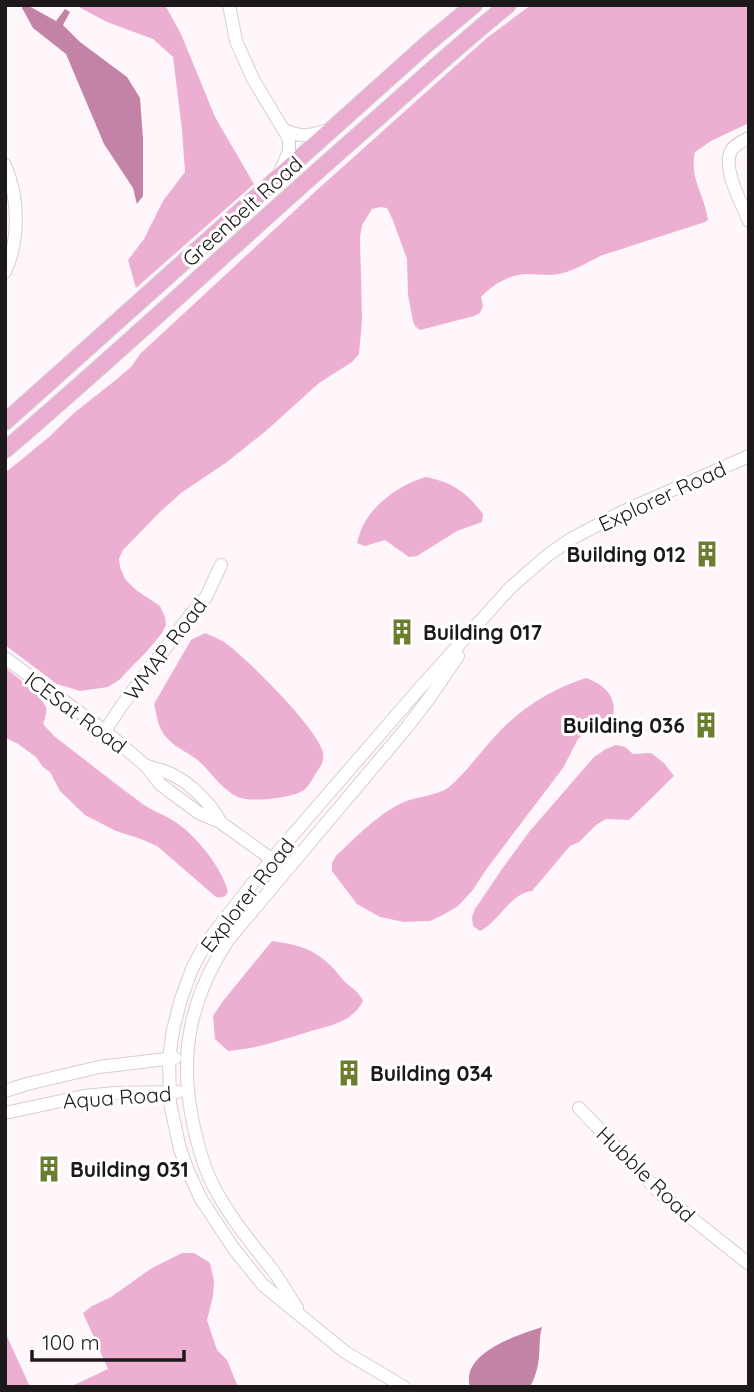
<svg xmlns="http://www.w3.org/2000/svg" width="754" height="1392" font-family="Quicksand,sans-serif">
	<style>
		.green { fill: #ecafd1 }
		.water { fill: #c383a7 }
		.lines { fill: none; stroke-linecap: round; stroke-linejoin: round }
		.minor-casing { stroke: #d8cdd3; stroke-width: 14 }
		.major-casing { stroke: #d6d6d6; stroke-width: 18 }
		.minor { stroke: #fff; stroke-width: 12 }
		.major { stroke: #eaacd1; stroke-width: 16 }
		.labels { text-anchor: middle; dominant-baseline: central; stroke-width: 6; stroke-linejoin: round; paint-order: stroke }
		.street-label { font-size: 21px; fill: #1d191b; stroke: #fff }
		.poi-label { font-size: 21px; font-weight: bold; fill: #1d191b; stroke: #fff; text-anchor: start }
	</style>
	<rect width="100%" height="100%" fill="#fef6fa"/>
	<g class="green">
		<path d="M75,5H165L181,34L215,117L254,184L136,288L128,260L144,239L163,201L185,172L182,130L173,57L153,39L107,22Z"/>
		<path d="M531,5H749V123L711,141L695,152C689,179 705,195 708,220L705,222L600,256C587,263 573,271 559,274C547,276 536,274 525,274C508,275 492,285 481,297L483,306L480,313L474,316L420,330L415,326L413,321L408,295L407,259L392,218L387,208L380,207L372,209L362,225L360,237L362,320L359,354L352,362L319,383L267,430L227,462L181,493L160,512L123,550L119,559L120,567L125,579L136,590L160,606L165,617L166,625L162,633L148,650L119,680L108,687L80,691L57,684L5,645V473L49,437L74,413L117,379L132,366L140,354L317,190L452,69L488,37Z"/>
		<path d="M426,477C454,483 466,492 483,514L482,522L457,531L417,556L409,557L385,540L365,546L357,543C359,536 361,528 365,522C377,501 403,483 426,477Z"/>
		<path d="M205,633C212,636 219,639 224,642C245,656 320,731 323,753C324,762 321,766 316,773C313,778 309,786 304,790C294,798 253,802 241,798C225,793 213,775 201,763C191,753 176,749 167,738C158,730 157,715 154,704L191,640Z"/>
		<path d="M5,668C14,674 42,697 46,707C47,712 45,719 43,724L54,736C84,759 114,783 144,805C155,812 167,816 177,823C196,836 223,869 228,892C225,897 222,898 216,897L157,846L141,839L116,831L85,815L60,791L50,772L43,767L36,757L18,744L6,738Z"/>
		<path d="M586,678C603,684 617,696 613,715L590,728L578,739L563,768L488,867L472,891L458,906L443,915L430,921L404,922L380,917L357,904L332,871V863L336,856C355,838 379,813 404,802C417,796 438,796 449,787C468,771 482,749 500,731C523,707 554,688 586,678Z"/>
		<path d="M616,745L625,747L633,754L651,753L664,763L674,776L629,820L606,819L596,825L579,842L570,846L532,891C510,893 499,922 480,931L473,926L472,917L475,909L502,869L529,832L594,757L606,749Z"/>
		<path d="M272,941C298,945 314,948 333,968C337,972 340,977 344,981C352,988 358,991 363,1001C360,1008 352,1016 344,1020C333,1026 320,1028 308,1032C281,1040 256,1049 228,1051L215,1039L213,1016L223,1001Z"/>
		<path d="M182,1253H194L210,1263L214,1281L213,1296L207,1320L217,1350L227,1360L238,1387H70L108,1369L83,1313L92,1306L111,1297L152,1268Z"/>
		<path d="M5,1332L30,1387H5Z"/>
	</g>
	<g class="water">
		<path d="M23,5H27L56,21L65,9L70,12L63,25L80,42L127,77L140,98L143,139V196L137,204L133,188L104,144L66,54L33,28L22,8Z"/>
		<path d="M542,1327C539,1337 540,1347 539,1357C538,1368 535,1378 530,1387H470C460,1353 518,1335 542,1327Z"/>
	</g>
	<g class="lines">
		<g class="minor-casing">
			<g id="minor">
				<path d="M229,5L236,41L253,79L289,139V151L280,172"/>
				<path d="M284,130C302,138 310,136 328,130"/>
				<path d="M749,138C743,141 734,145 731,151C722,169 742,204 749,221"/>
				<path d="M5,165C19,198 20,239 5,272"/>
				<path d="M5,658L105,731L146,766L160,784L169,791L199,813L220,822L277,863"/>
				<path d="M105,731L122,705L192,613L206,597L221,565"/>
				<path d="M147,766C156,769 167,771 175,776C192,785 211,804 220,821"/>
				<path d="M5,1091L27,1084L99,1067L175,1058"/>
				<path d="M579,1108L660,1193L749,1264"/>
				<path d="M5,1113L84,1096L115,1093L178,1092"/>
				<path d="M297,1308C289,1296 282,1283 274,1272C253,1245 231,1219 215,1189C203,1167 197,1143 192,1118C179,1052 191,997 228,940L408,726L430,697L458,656"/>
				<path d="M404,1387L345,1352L263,1285L234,1249L201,1199L188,1171L180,1149L170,1103L169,1058L173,1030L181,999L192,969L203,948L216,930L272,859L419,689L511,587L548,555L571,539L622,512L749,456"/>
			</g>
		</g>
		<g class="major-casing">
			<g id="major">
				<path d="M5,422L427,44L474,5"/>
				<path d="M5,450C127,346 243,236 363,131C411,89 458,45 508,5"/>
			</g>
		</g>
		<use href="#minor" class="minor"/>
		<use href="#major" class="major"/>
	</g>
	<defs>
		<g id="building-bare" transform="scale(2.1)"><path d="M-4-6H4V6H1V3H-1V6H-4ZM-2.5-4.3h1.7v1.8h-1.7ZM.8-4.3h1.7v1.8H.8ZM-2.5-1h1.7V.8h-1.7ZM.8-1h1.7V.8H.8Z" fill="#6c7e2e" stroke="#fff" stroke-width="2.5" paint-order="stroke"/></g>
	</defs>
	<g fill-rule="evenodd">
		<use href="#building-bare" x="707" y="554"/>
		<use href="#building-bare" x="402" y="632"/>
		<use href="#building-bare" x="706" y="725"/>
		<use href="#building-bare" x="349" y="1073"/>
		<use href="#building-bare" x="49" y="1169"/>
	</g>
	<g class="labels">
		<g class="street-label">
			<text transform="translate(242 211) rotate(-42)">Greenbelt Road</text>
			<text transform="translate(662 496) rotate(-25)">Explorer Road</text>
			<text transform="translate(165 649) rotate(-53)">WMAP Road</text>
			<text transform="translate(76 712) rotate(37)">ICESat Road</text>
			<text transform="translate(247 895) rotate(-52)">Explorer Road</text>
			<text transform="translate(117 1097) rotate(-4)">Aqua Road</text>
			<text transform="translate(646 1174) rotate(44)">Hubble Road</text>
		</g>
		<g class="poi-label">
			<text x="686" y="554" text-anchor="end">Building 012</text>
			<text x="423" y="632">Building 017</text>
			<text x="685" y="725" text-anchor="end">Building 036</text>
			<text x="370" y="1073">Building 034</text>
			<text x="70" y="1169">Building 031</text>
		</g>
	</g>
	<rect width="754" height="1392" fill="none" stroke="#1d191b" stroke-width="14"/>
	<path d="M32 1350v10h152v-10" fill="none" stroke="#1d191b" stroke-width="3.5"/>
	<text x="42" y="1350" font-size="21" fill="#1d191b" stroke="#ffffff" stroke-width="5" paint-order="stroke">100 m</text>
</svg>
